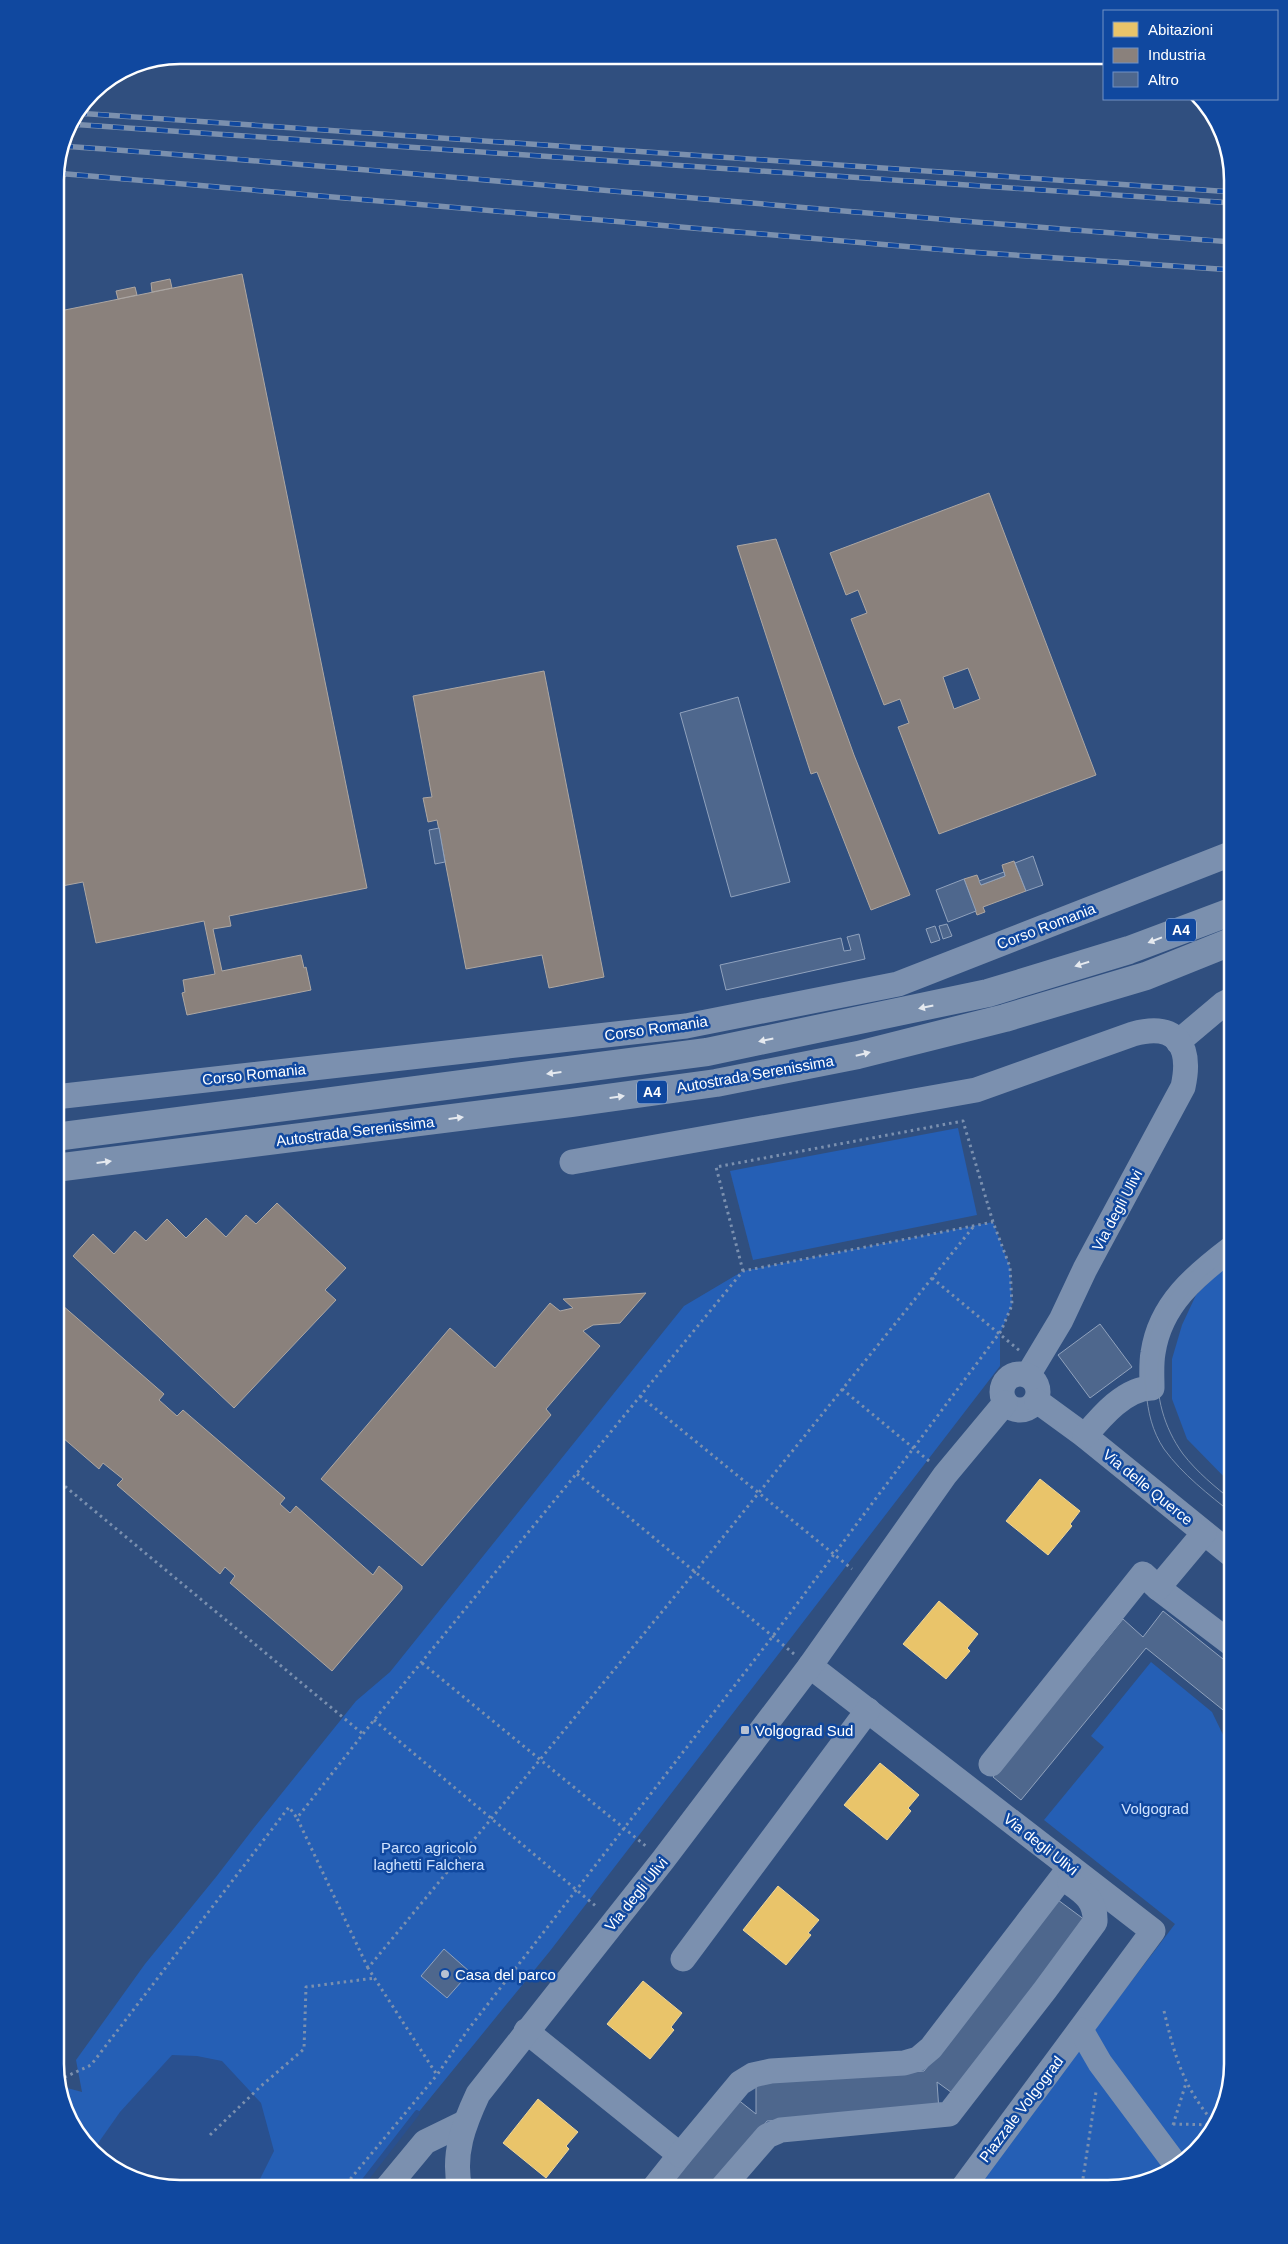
<svg xmlns="http://www.w3.org/2000/svg" width="1288" height="2244" font-family="Helvetica,sans-serif">
	<style>
		.green { fill: #255fb5 }
		.water { fill: #29508f }
		.homes { fill: #e9c46a; stroke: #f0d697 }
		.industry { fill: #8a817c; stroke: #ada7a3; fill-rule: evenodd }
		.lines { fill: none; stroke-linecap: round; stroke-linejoin: round }
		.stream { stroke: #29508f; stroke-width: 5.5 }
		.building { fill: #4e678d; stroke: #90a2bd }
		.path { stroke: #7b90af; stroke-width: 3; stroke-dasharray: 2.5 4; stroke-linecap: butt }
		.minor { stroke: #7b90af; stroke-width: 25 }
		.highway { stroke: #7b90ae; stroke-width: 28 }
		.tram { stroke: #7b90ae; stroke-width: 1 }
		.rail-casing { stroke: #7b90ae; stroke-width: 5.5 }
		.rail { stroke: #10489f; stroke-width: 4; stroke-dasharray: 11; stroke-linecap: butt }
		.oneway { fill: #e5e9ef }
		.poi-dot { fill: #b7c1d2; stroke: #10489f; stroke-width: 2 }
		.labels { text-anchor: middle; dominant-baseline: central; stroke-width: 5; stroke-linejoin: round; paint-order: stroke }
		.shield { fill: #10489f; stroke: #b7c8e2; stroke-width: 1 }
		.shield-label { font-size: 14px; font-weight: bold; fill: #fff }
		.street-label { font-size: 15px; fill: #fff; stroke: #10489f }
		.poi-label { font-size: 15px; fill: #fff; stroke: #10489f; text-anchor: start }
		.park-label { font-size: 15px; fill: #cfe2fe; stroke: #10489f }
		.rim { fill: none; stroke: #fff; stroke-width: 2.5 }
	</style>
	<rect width="100%" height="100%" fill="#304f7f"/>
	<g class="green">
		<path d="M1023,55H1104V62L1023,56Z"/>
		<path d="M958,1128L977,1215L753,1260L730,1171Z"/>
		<path d="M993,1222L1010,1267L1012,1305L1000,1334V1366L550,1951L356,2189H172L111,2168L68,2119L60,2086L82,2092L76,2060L145,1964L216,1877L253,1829L356,1701L390,1672L684,1306L743,1271Z"/>
		<path d="M1233,1264V1486L1187,1439L1172,1399V1359L1182,1325L1196,1295L1217,1274Z"/>
		<path d="M1151,1662L1212,1712L1226,1741L1233,1747V2064L1212,2133L1163,2176L1108,2189H973L1175,1924L1044,1820L1104,1747L1091,1736Z"/>
	</g>
	<path class="water" d="M172,2055L197,2056L222,2061L261,2103L274,2151L255,2189H172L111,2168L94,2149L120,2112Z"/>
	<g class="homes">
		<path d="M1040,1479L1080,1511L1070,1524L1072,1526L1048,1555L1006,1521Z"/>
		<path d="M939,1601L978,1634L967,1648L970,1651L946,1679L903,1644Z"/>
		<path d="M880,1763L919,1795L908,1808L911,1811L887,1840L844,1805Z"/>
		<path d="M778,1886L819,1920L808,1933L811,1935L786,1965L743,1930Z"/>
		<path d="M643,1981L682,2013L671,2027L674,2030L650,2059L607,2024Z"/>
		<path d="M538,2099L578,2132L566,2146L569,2149L546,2178L503,2143Z"/>
	</g>
	<g class="industry">
		<path d="M242,274L367,888L229,916L231,926L213,929L222,971L301,955L304,968L306,967L311,990L187,1015L182,993L185,992L183,980L215,974L204,921L96,943L83,882L62,886L55,852V751H57L55,739V312Z"/>
		<path d="M170,279L172,288L152,292L151,283Z"/>
		<path d="M135,287L137,295L118,299L116,291Z"/>
		<path d="M989,493L1096,775L939,834L898,727L909,723L900,699L884,705L851,619L867,613L858,590L846,595L830,553ZM968,668L980,699L954,709L943,677Z"/>
		<path d="M776,539L854,755L910,895L871,910L817,772L811,774L737,546Z"/>
		<path d="M544,671L604,977L549,988L542,955L466,969L437,820L428,822L423,798L432,797L413,696Z"/>
		<path d="M1014,861L1026,891L983,907L985,912L977,915L964,879L977,875L981,885L1005,876L1002,865Z"/>
		<path d="M277,1203L346,1268L325,1290L336,1300L234,1408L73,1256L93,1234L114,1254L135,1231L146,1241L167,1219L186,1238L206,1218L226,1237L246,1215L256,1224Z"/>
		<path d="M646,1293L620,1323L593,1325L583,1331L600,1346L546,1409L551,1415L422,1566L321,1479L450,1328L495,1368L550,1303L560,1311L573,1308L563,1299Z"/>
		<path d="M62,1305L164,1394L159,1400L177,1416L183,1410L285,1498L280,1504L290,1513L296,1506L373,1575L379,1566L402,1586V1589L332,1671L230,1583L235,1576L225,1567L220,1574L117,1485L123,1479L103,1463L99,1469L55,1431V1314Z"/>
	</g>
	<g class="lines">
		<path class="stream" d="M358,2189L417,2113"/>
	</g>
	<g class="building">
		<path d="M738,697L790,882L731,897L680,713Z"/>
		<path d="M439,828L445,862L435,864L429,830Z"/>
		<path d="M1033,856L1043,885L1026,891L1015,863Z"/>
		<path d="M1004,872L1005,876L981,885L979,881Z"/>
		<path d="M964,879L976,911L948,922L936,890Z"/>
		<path d="M947,924L952,936L943,939L939,926Z"/>
		<path d="M935,926L940,940L931,943L926,929Z"/>
		<path d="M859,934L865,959L726,990L720,965L841,938L844,951L851,950L847,937Z"/>
		<path d="M1100,1324L1132,1367L1090,1398L1058,1355Z"/>
		<path d="M1163,1611L1233,1667V1718L1146,1648L1021,1800L993,1777L1123,1619L1143,1637Z"/>
		<path d="M1058,1900L1085,1920L955,2095L937,2082L939,2111L767,2121L713,2189H664L737,2099L756,2114V2082L924,2071Z"/>
		<path d="M444,1949L470,1972L447,1998L421,1976Z"/>
	</g>
	<g class="lines">
		<g class="path">
			<path d="M743,1271L716,1167L963,1121L993,1222L1010,1267L1012,1305L1001,1331L773,1636L467,2031L437,2075L368,1968L694,1573L974,1226"/>
			<path d="M932,1278L1020,1351"/>
			<path d="M842,1389L929,1461"/>
			<path d="M640,1396L852,1569"/>
			<path d="M577,1474L794,1654"/>
			<path d="M55,1478L363,1734"/>
			<path d="M422,1663L647,1847"/>
			<path d="M374,1720L598,1908"/>
			<path d="M368,1968L297,1818L374,1720L743,1271L993,1222"/>
			<path d="M1164,2011C1175,2057 1183,2087 1215,2124"/>
			<path d="M58,2076L65,2077L91,2065L289,1807L297,1818"/>
			<path d="M1173,2124L1215,2125"/>
			<path d="M1173,2125L1186,2083"/>
			<path d="M210,2135L261,2086L304,2049L306,1987L375,1978"/>
			<path d="M1082,2185L1096,2092"/>
			<path d="M342,2189L437,2075"/>
			<path d="M1036,2189C1057,2185 1075,2183 1096,2189"/>
		</g>
		<g class="minor">
			<path d="M1178,1042L1223,1004L1233,999"/>
			<path d="M55,1097L686,1026L898,984L1233,853"/>
			<path d="M572,1162L976,1090L1133,1034C1177,1022 1192,1046 1183,1087L1085,1269L1061,1320L1028,1375"/>
			<circle cx="1020" cy="1392" r="18"/>
			<path d="M1037,1401L1085,1436L1233,1556"/>
			<path d="M1085,1436C1101,1417 1125,1388 1152,1388C1152,1377 1151,1364 1153,1353C1160,1304 1196,1275 1233,1247"/>
			<path d="M1158,1588L1233,1645"/>
			<path d="M810,1666L1153,1931L962,2189"/>
			<path d="M991,1764L1143,1574L1158,1588L1204,1533"/>
			<path d="M683,1959L868,1710"/>
			<path d="M1081,2030L1100,2063L1176,2165"/>
			<path d="M526,2031L680,2155L653,2189"/>
			<path d="M680,2155L740,2083L753,2075L771,2071L904,2063L918,2059L931,2048L1070,1867"/>
			<path d="M386,2189L425,2142L464,2123"/>
			<path d="M460,2189C452,2154 464,2124 478,2094L663,1860L810,1666L945,1475L1005,1403"/>
			<path d="M721,2189L767,2136L781,2130L949,2114L1045,1990L1095,1922C1096,1902 1085,1893 1070,1883"/>
		</g>
		<g class="highway">
			<path d="M55,1137L707,1052L988,993L1129,950L1233,911"/>
			<path d="M55,1168L571,1103L716,1083L858,1055L1005,1018L1146,976L1233,941"/>
		</g>
		<g class="tram">
			<path d="M1233,1501C1215,1487 1197,1472 1183,1454C1144,1400 1151,1329 1197,1283C1208,1272 1221,1264 1233,1254"/>
			<path d="M1233,1514C1208,1494 1183,1475 1164,1449C1152,1431 1148,1412 1146,1391C1138,1316 1179,1280 1233,1237"/>
		</g>
		<g class="rail-casing">
			<g id="rail">
				<path d="M76,113L1233,192"/>
				<path d="M69,124L1233,203"/>
				<path d="M62,146C453,174 842,214 1233,242"/>
				<path d="M55,173L970,252L1233,270"/>
			</g>
		</g>
		<use href="#rail" class="rail"/>
	</g>
	<defs><path id="oneway-solid" d="M-6-.8H1V-3.2L6.5 0L1 3.2V.8H-6Z" transform="scale(1.25)"/></defs>
	<g class="oneway">
		<use href="#oneway-solid" transform="translate(1155 940) rotate(159)"/>
		<use href="#oneway-solid" transform="translate(1082 964) rotate(163)"/>
		<use href="#oneway-solid" transform="translate(926 1007) rotate(168)"/>
		<use href="#oneway-solid" transform="translate(766 1040) rotate(168)"/>
		<use href="#oneway-solid" transform="translate(863 1054) rotate(-14)"/>
		<use href="#oneway-solid" transform="translate(554 1073) rotate(173)"/>
		<use href="#oneway-solid" transform="translate(617 1097) rotate(-8)"/>
		<use href="#oneway-solid" transform="translate(456 1118) rotate(-7)"/>
		<use href="#oneway-solid" transform="translate(104 1162) rotate(-7)"/>
	</g>
	<g class="poi-dot">
		<rect x="740" y="1725" width="10" height="10" rx="2.5"/>
		<circle cx="445" cy="1974" r="5"/>
	</g>
	<g class="labels">
		<g class="shield">
			<rect x="1166" y="918.5" width="30" height="23" rx="4"/>
			<rect x="637" y="1080.5" width="30" height="23" rx="4"/>
		</g>
		<g class="shield-label">
			<text x="1181" y="930">A4</text>
			<text x="652" y="1092">A4</text>
		</g>
		<g class="street-label">
			<text transform="translate(1046 926) rotate(-21)">Corso Romania</text>
			<text transform="translate(656 1028) rotate(-8)">Corso Romania</text>
			<text transform="translate(254 1074) rotate(-6)">Corso Romania</text>
			<text transform="translate(755 1074) rotate(-10)">Autostrada Serenissima</text>
			<text transform="translate(355 1131) rotate(-7)">Autostrada Serenissima</text>
			<text transform="translate(1117 1210) rotate(-62)">Via degli Ulivi</text>
			<text transform="translate(1148 1487) rotate(39)">Via delle Querce</text>
			<text transform="translate(1041 1844) rotate(38)">Via degli Ulivi</text>
			<text transform="translate(636 1894) rotate(-51)">Via degli Ulivi</text>
			<text transform="translate(1021 2109) rotate(-53)">Piazzale Volgograd</text>
		</g>
		<g class="poi-label">
			<text x="755" y="1730">Volgograd Sud</text>
			<text x="455" y="1974">Casa del parco</text>
		</g>
		<g class="park-label">
			<text x="1155" y="1808">Volgograd</text>
			<text x="429" y="1847">Parco agricolo<tspan x="429" dy="17">laghetti Falchera</tspan></text>
		</g>
	</g>
	<path d="M0 0H1288V2244H0ZM180 64H1108A116 116 0 0 1 1224 180V2064A116 116 0 0 1 1108 2180H180A116 116 0 0 1 64 2064V180A116 116 0 0 1 180 64Z" fill="#10489f" fill-rule="evenodd"/>
	<path class="rim" d="M180 64H1108A116 116 0 0 1 1224 180V2064A116 116 0 0 1 1108 2180H180A116 116 0 0 1 64 2064V180A116 116 0 0 1 180 64Z"/>
	<rect x="1103" y="10" width="175" height="90" fill="#10489f" stroke="#7091c5"/>
	<rect x="1113" y="22" width="25" height="15" fill="#e9c46a" stroke="#7091c5"/>
	<text x="1148" y="35" font-size="15" fill="#ffffff">Abitazioni</text>
	<rect x="1113" y="48" width="25" height="15" fill="#8a817c" stroke="#7091c5"/>
	<text x="1148" y="60" font-size="15" fill="#ffffff">Industria</text>
	<rect x="1113" y="72" width="25" height="15" fill="#4e678d" stroke="#7091c5"/>
	<text x="1148" y="85" font-size="15" fill="#ffffff">Altro</text>
</svg>
